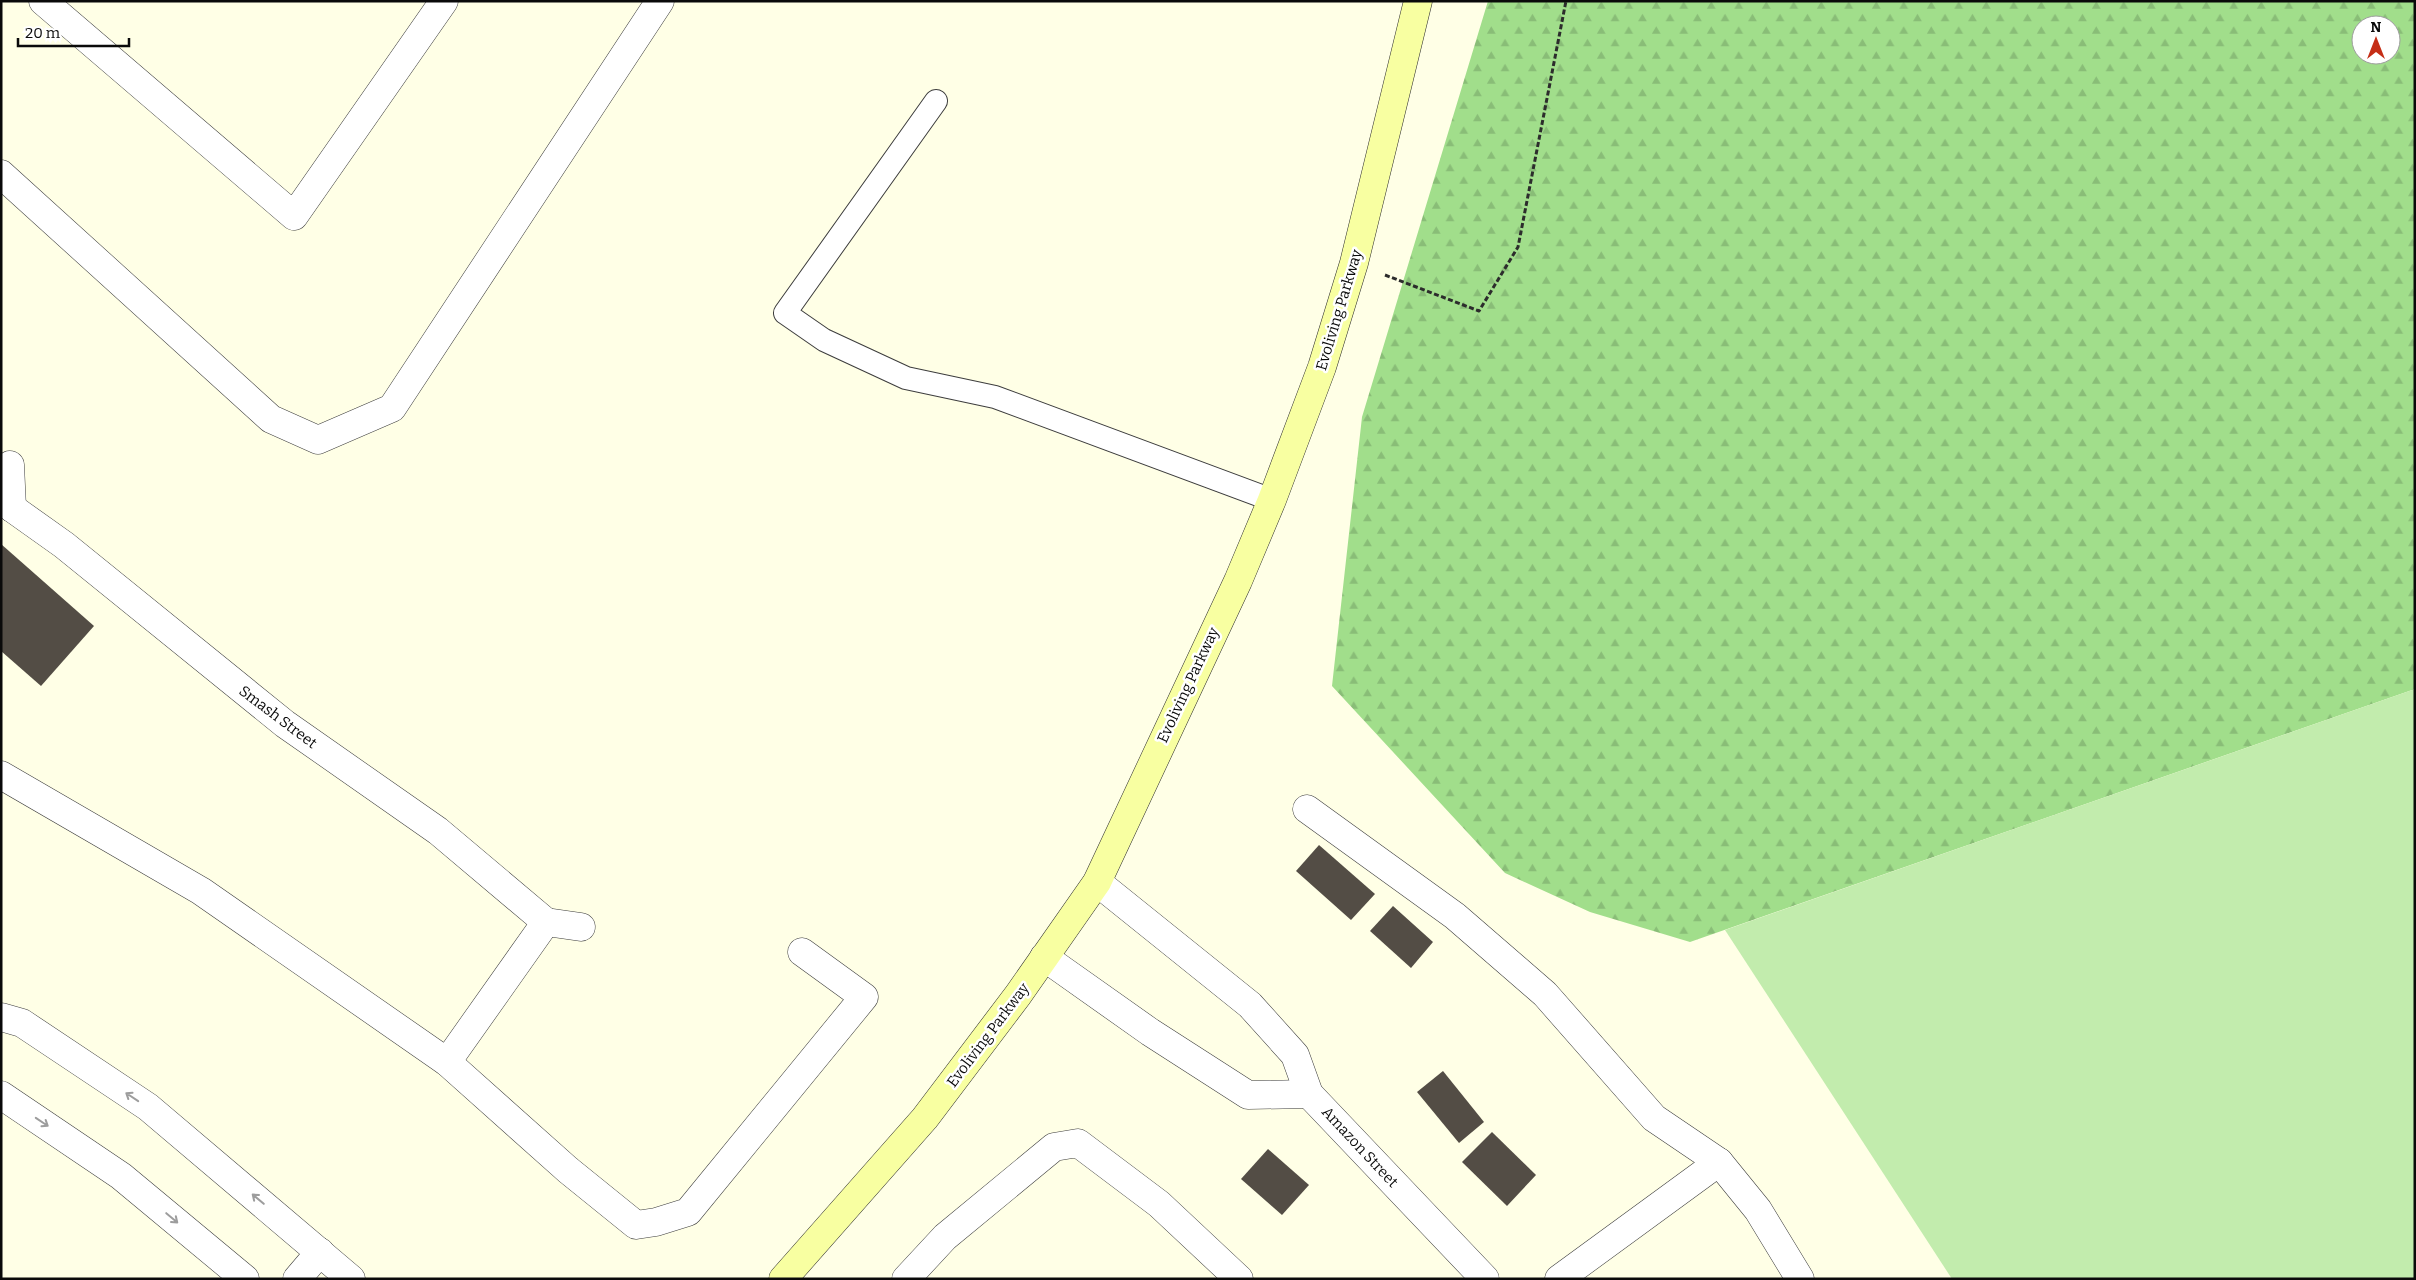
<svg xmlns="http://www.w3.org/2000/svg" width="2416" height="1280" font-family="Bitter,serif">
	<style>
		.forest { fill: url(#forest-firs); fill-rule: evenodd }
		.park { fill: #c2ecad }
		.building { fill: #534d45 }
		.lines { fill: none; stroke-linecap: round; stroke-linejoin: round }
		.lane-casing { stroke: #3d3d3d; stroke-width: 24 }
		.street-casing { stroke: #3d3d3d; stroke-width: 29 }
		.secondary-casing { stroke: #2c2c2c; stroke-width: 29 }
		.path { stroke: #2c2c2c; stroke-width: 3; stroke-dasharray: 5 2.5; stroke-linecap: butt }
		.lane { stroke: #fff; stroke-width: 22 }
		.street { stroke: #fff; stroke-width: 28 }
		.secondary { stroke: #f8ffa1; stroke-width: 28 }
		.oneway { stroke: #9d9d9d }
		.labels { text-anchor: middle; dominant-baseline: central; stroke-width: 5; stroke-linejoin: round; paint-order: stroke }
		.street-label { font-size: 15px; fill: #0a0a0a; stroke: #fff }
	</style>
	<defs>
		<pattern id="forest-firs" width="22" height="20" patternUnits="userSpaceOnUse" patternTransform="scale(1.25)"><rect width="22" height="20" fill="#a1de8b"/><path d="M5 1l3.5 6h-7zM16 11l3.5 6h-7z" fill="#89bd77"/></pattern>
	</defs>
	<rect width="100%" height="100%" fill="#ffffe6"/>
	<path class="forest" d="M1488,1H2415V689L1690,942L1590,912L1505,873L1332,686L1362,417ZM2361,25H2391V55H2361Z"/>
	<path class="park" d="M2415,689V1279H1952L1725,930Z"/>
	<g class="building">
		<path d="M1,544L94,626L41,686L1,651Z"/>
		<path d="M1319,845L1375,894L1351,920L1296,871Z"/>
		<path d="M1393,906L1433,942L1411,968L1370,931Z"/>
		<path d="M1443,1071L1484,1122L1459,1143L1417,1092Z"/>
		<path d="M1492,1132L1536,1175L1507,1206L1462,1162Z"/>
		<path d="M1268,1149L1309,1185L1282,1215L1241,1179Z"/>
	</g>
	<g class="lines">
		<g class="lane-casing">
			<path id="lane" d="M936,101L785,313L824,340L906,378L995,397L1272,500"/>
		</g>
		<g class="street-casing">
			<g id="street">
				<path d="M43,1L294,216L444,1"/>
				<path d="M1,174L271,419L318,440L392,408L660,1"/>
				<path d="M10,465L12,508"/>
				<path d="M12,508L64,545L285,724L438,831L546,922"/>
				<path d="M1,775L201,891L447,1062L568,1170L636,1225L656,1222L688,1212L864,997L802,952"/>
				<path d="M1307,809L1455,916L1545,994L1654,1118L1719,1162L1758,1210L1800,1279"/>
				<path d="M1097,882L1250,1005L1295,1055L1309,1094L1485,1279"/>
				<path d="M546,922L581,927"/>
				<path d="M1044,957L1150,1032L1248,1095L1309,1094"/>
				<path d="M1,1017L22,1023L148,1107L351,1279"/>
				<path d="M447,1062L546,922"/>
				<path d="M1,1095L121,1176L245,1279"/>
				<path d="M297,1279L320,1252"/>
				<path d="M906,1279L945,1237L1054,1147L1078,1143L1159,1204L1239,1279"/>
				<path d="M1559,1279L1719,1162"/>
			</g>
		</g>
		<g class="secondary-casing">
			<path id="secondary" d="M783,1279L925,1118L1018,995L1097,882L1238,581L1272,500L1322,367L1354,263L1418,1"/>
		</g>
		<path class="path" d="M1385,275L1479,311L1518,247L1566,1"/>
		<use href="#lane" class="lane"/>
		<use href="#street" class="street"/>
		<use href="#secondary" class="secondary"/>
	</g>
	<defs><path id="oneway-shaft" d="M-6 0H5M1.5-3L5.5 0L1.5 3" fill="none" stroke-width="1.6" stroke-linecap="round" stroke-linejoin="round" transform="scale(1.25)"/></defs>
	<g class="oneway">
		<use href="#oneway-shaft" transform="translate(132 1097) rotate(-146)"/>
		<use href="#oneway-shaft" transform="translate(42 1122) rotate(34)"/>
		<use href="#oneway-shaft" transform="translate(258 1199) rotate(-140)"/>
		<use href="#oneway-shaft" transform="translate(172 1218) rotate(40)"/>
	</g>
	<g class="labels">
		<g class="street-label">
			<text transform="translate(1339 310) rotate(-73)">Evoliving Parkway</text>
			<text transform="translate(1188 685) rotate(-65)">Evoliving Parkway</text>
			<text transform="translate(278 717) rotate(37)">Smash Street</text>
			<text transform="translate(988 1035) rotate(-53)">Evoliving Parkway</text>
			<text transform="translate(1360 1147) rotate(47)">Amazon Street</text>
		</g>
	</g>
	<rect width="2416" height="1280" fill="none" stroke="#0a0a0a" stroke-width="5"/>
	<g transform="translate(2376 40)"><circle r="24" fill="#ffffff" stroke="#9d9d9d"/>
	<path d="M0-4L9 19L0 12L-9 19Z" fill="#c52e17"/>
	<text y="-8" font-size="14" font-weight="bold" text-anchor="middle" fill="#0a0a0a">N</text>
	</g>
	<path d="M18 38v8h111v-8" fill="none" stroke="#0a0a0a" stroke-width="2.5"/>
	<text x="25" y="38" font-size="15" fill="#0a0a0a" stroke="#ffffff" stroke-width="4" paint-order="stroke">20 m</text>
</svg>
